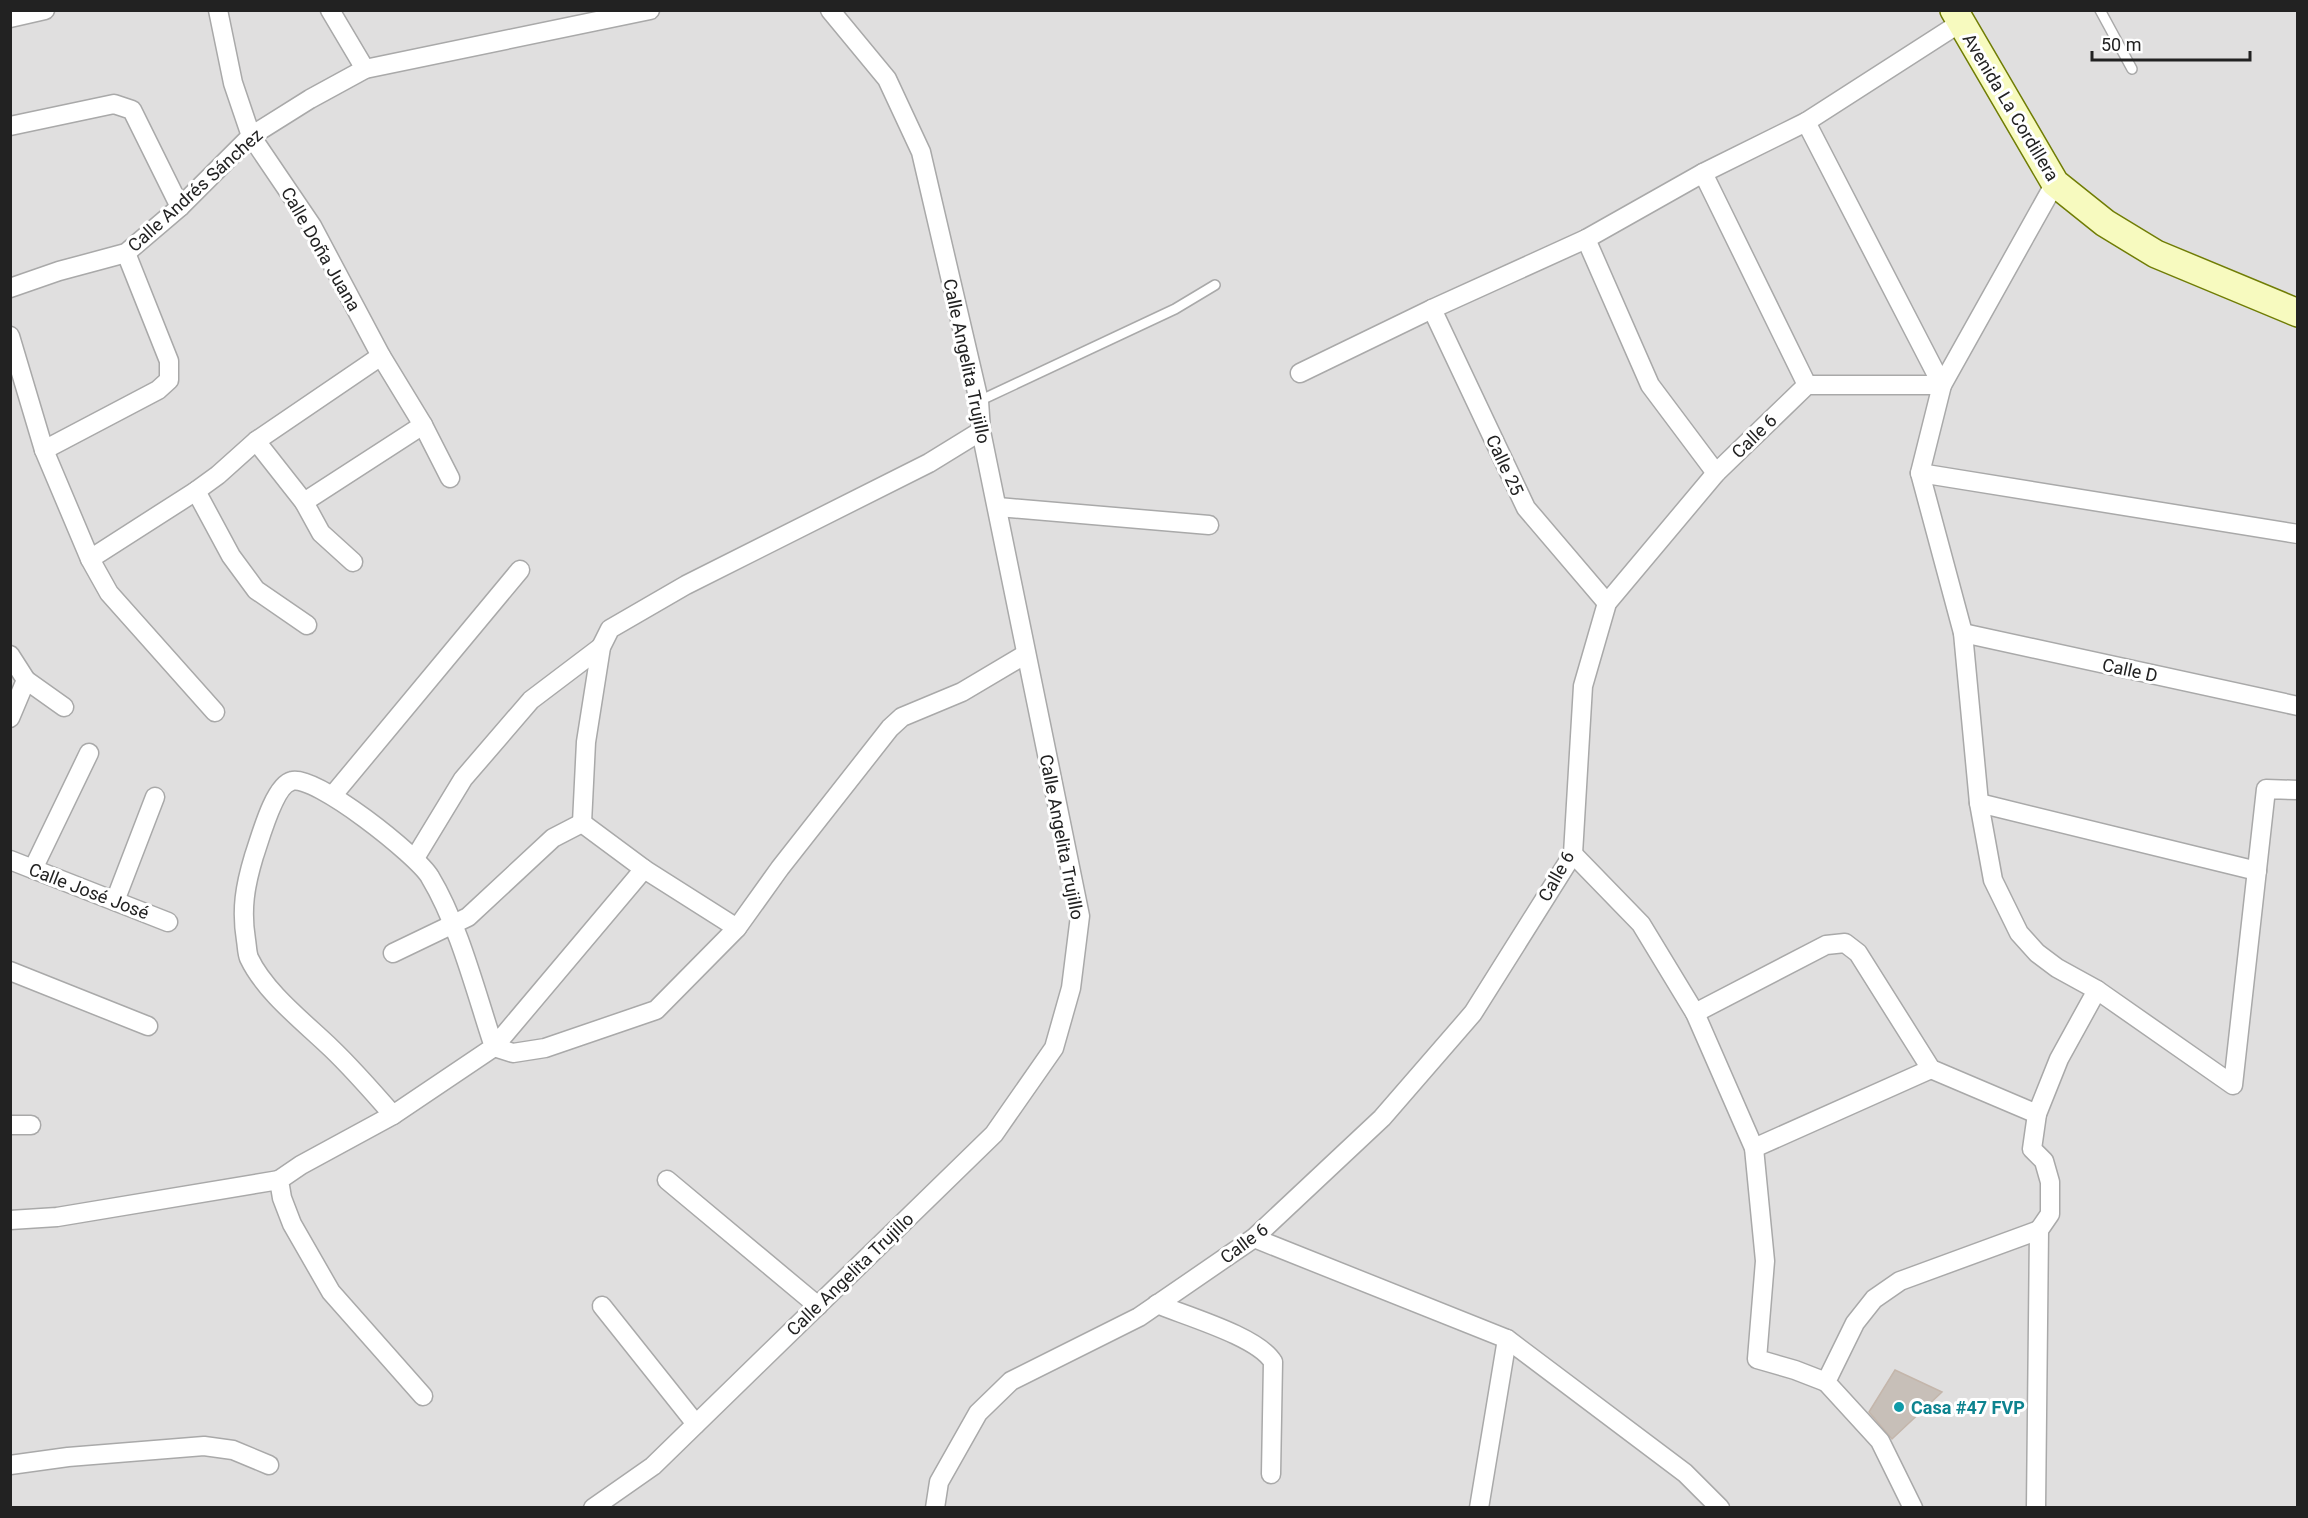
<svg xmlns="http://www.w3.org/2000/svg" width="2308" height="1518" font-family="Roboto,sans-serif">
	<style>
		.residential { fill: #e0dfdf }
		.building { fill: #c7bfb8; stroke: #c4b6ab; stroke-width: 1.5 }
		.lines { fill: none; stroke-linecap: round; stroke-linejoin: round }
		.service-casing { stroke: #a9a9a9; stroke-width: 12 }
		.minor-casing { stroke: #a9a9a9; stroke-width: 21 }
		.secondary-casing { stroke: #707d05; stroke-width: 30 }
		.service { stroke: #fff; stroke-width: 9 }
		.minor { stroke: #fff; stroke-width: 18 }
		.secondary { stroke: #f7fabf; stroke-width: 27 }
		.culture-dot { fill: #0f9aa8; stroke: #fff; stroke-width: 2 }
		.labels { text-anchor: middle; dominant-baseline: central; stroke-width: 6; stroke-linejoin: round; paint-order: stroke }
		.street-label { font-size: 18px; fill: #222; stroke: #fff }
		.culture-label { font-size: 18px; font-weight: bold; fill: #0d838f; stroke: #fff; text-anchor: start }
	</style>
	<rect width="100%" height="100%" fill="#f2efe9"/>
	<path class="residential" d="M10,11H2297V1507H11Z"/>
	<path class="building" d="M1895,1370L1942,1392L1892,1439L1869,1412Z"/>
	<g class="lines">
		<g class="service-casing">
			<g id="service">
				<path d="M2100,10L2132,69"/>
				<path d="M979,401L1175,309L1215,285"/>
			</g>
		</g>
		<g class="minor-casing">
			<g id="minor">
				<path d="M218,10L233,83L251,136L312,226L381,356L423,425L450,478"/>
				<path d="M330,10L365,69"/>
				<path d="M10,18L45,10"/>
				<path d="M1806,122L1942,385"/>
				<path d="M10,126L114,104L132,110L180,207"/>
				<path d="M1703,173L1807,385"/>
				<path d="M1586,239L1650,385L1716,473"/>
				<path d="M10,288L59,271L126,253L180,207L251,136L310,99L365,69L650,10"/>
				<path d="M1432,309L1526,508L1607,603"/>
				<path d="M10,336L44,450L90,559L109,593L215,712"/>
				<path d="M1300,373L1432,309L1586,239L1703,173L1806,122L1960,23"/>
				<path d="M256,441L304,502L321,533L353,562"/>
				<path d="M44,450L158,390L169,380V361L126,253"/>
				<path d="M1920,473L2298,534"/>
				<path d="M196,491L231,556L256,590L307,625"/>
				<path d="M304,502L423,425"/>
				<path d="M998,507L1209,525"/>
				<path d="M90,559L196,491L218,475L256,441L381,356"/>
				<path d="M1963,633L2298,706"/>
				<path d="M10,655L26,680L64,707"/>
				<path d="M10,718L26,680"/>
				<path d="M333,795L520,570"/>
				<path d="M1979,803L2257,871"/>
				<path d="M582,823L586,742L601,647L610,629L686,585L929,463L981,431"/>
				<path d="M1573,854L1641,924L1695,1013L1754,1148L1765,1261L1757,1359L1795,1370L1826,1382"/>
				<path d="M415,858L463,779L531,700L601,647"/>
				<path d="M10,860L168,922"/>
				<path d="M33,869L89,753"/>
				<path d="M644,869L494,1047L393,1115C373,1092 353,1069 331,1048C304,1022 265,992 249,958C247,953 247,946 246,940C241,909 245,886 254,856C260,839 274,785 292,781C315,774 418,856 430,877C459,925 476,993 494,1047L513,1053L545,1048L656,1010L737,928"/>
				<path d="M115,901L155,797"/>
				<path d="M393,953L468,917L553,838L582,823L644,869L737,928L780,868L890,728L902,717L962,692L1026,654"/>
				<path d="M10,971L148,1026"/>
				<path d="M2097,990L2233,1085L2266,789L2298,790"/>
				<path d="M1695,1013L1826,945L1845,943L1858,953L1931,1069L2037,1114"/>
				<path d="M393,1115L301,1165L279,1180L282,1198L292,1224L331,1292L423,1396"/>
				<path d="M10,1125H31"/>
				<path d="M1754,1148L1931,1069"/>
				<path d="M667,1180L818,1306"/>
				<path d="M10,1220L57,1217L279,1180"/>
				<path d="M1254,1238L1507,1339L1685,1473L1720,1508"/>
				<path d="M1157,1304C1186,1316 1259,1337 1273,1362L1271,1474"/>
				<path d="M602,1306L696,1424"/>
				<path d="M10,1465L68,1457L204,1446L233,1450L269,1465"/>
				<path d="M593,1508L653,1466L994,1134L1054,1048L1071,988L1080,916L981,431L979,401L921,152L887,79L830,10"/>
				<path d="M935,1508L939,1482L978,1413L1011,1381L1139,1317L1254,1238L1382,1118L1473,1013L1573,854L1583,686L1607,603L1716,473L1807,385H1942"/>
				<path d="M1479,1508L1507,1339"/>
				<path d="M1913,1508L1880,1441L1826,1382L1855,1323L1874,1299L1900,1281L2039,1230"/>
				<path d="M2036,1508L2039,1230L2050,1214V1182L2044,1161L2032,1149L2037,1114L2059,1059L2097,990L2057,968L2037,953L2019,933L1993,880L1979,803L1963,633L1920,473L1942,385L2055,183"/>
			</g>
		</g>
		<g class="secondary-casing">
			<path id="secondary" d="M1954,10L2055,183L2105,223L2156,254L2298,313"/>
		</g>
		<use href="#service" class="service"/>
		<use href="#minor" class="minor"/>
		<use href="#secondary" class="secondary"/>
	</g>
	<circle class="culture-dot" cx="1899" cy="1407" r="6"/>
	<g class="labels">
		<g class="street-label">
			<text transform="translate(2011 107) rotate(59)">Avenida La Cordillera</text>
			<text transform="translate(195 190) rotate(-42)">Calle Andrés Sánchez</text>
			<text transform="translate(321 249) rotate(60)">Calle Doña Juana</text>
			<text transform="translate(967 361) rotate(78)">Calle Angelita Trujillo</text>
			<text transform="translate(1754 436) rotate(-44)">Calle 6</text>
			<text transform="translate(1505 465) rotate(65)">Calle 25</text>
			<text transform="translate(2130 670) rotate(12)">Calle D</text>
			<text transform="translate(1062 837) rotate(79)">Calle Angelita Trujillo</text>
			<text transform="translate(1556 876) rotate(-61)">Calle 6</text>
			<text transform="translate(89 891) rotate(21)">Calle José José</text>
			<text transform="translate(1244 1243) rotate(-37)">Calle 6</text>
			<text transform="translate(850 1274) rotate(-44)">Calle Angelita Trujillo</text>
		</g>
		<g class="culture-label">
			<text x="1911" y="1407">Casa #47 FVP</text>
		</g>
	</g>
	<rect width="2308" height="1518" fill="none" stroke="#222222" stroke-width="24"/>
	<path d="M2092 51v9h158v-9" fill="none" stroke="#222222" stroke-width="3"/>
	<text x="2101" y="51" font-size="18" fill="#222222" stroke="#ffffff" stroke-width="4.5" paint-order="stroke">50 m</text>
</svg>
